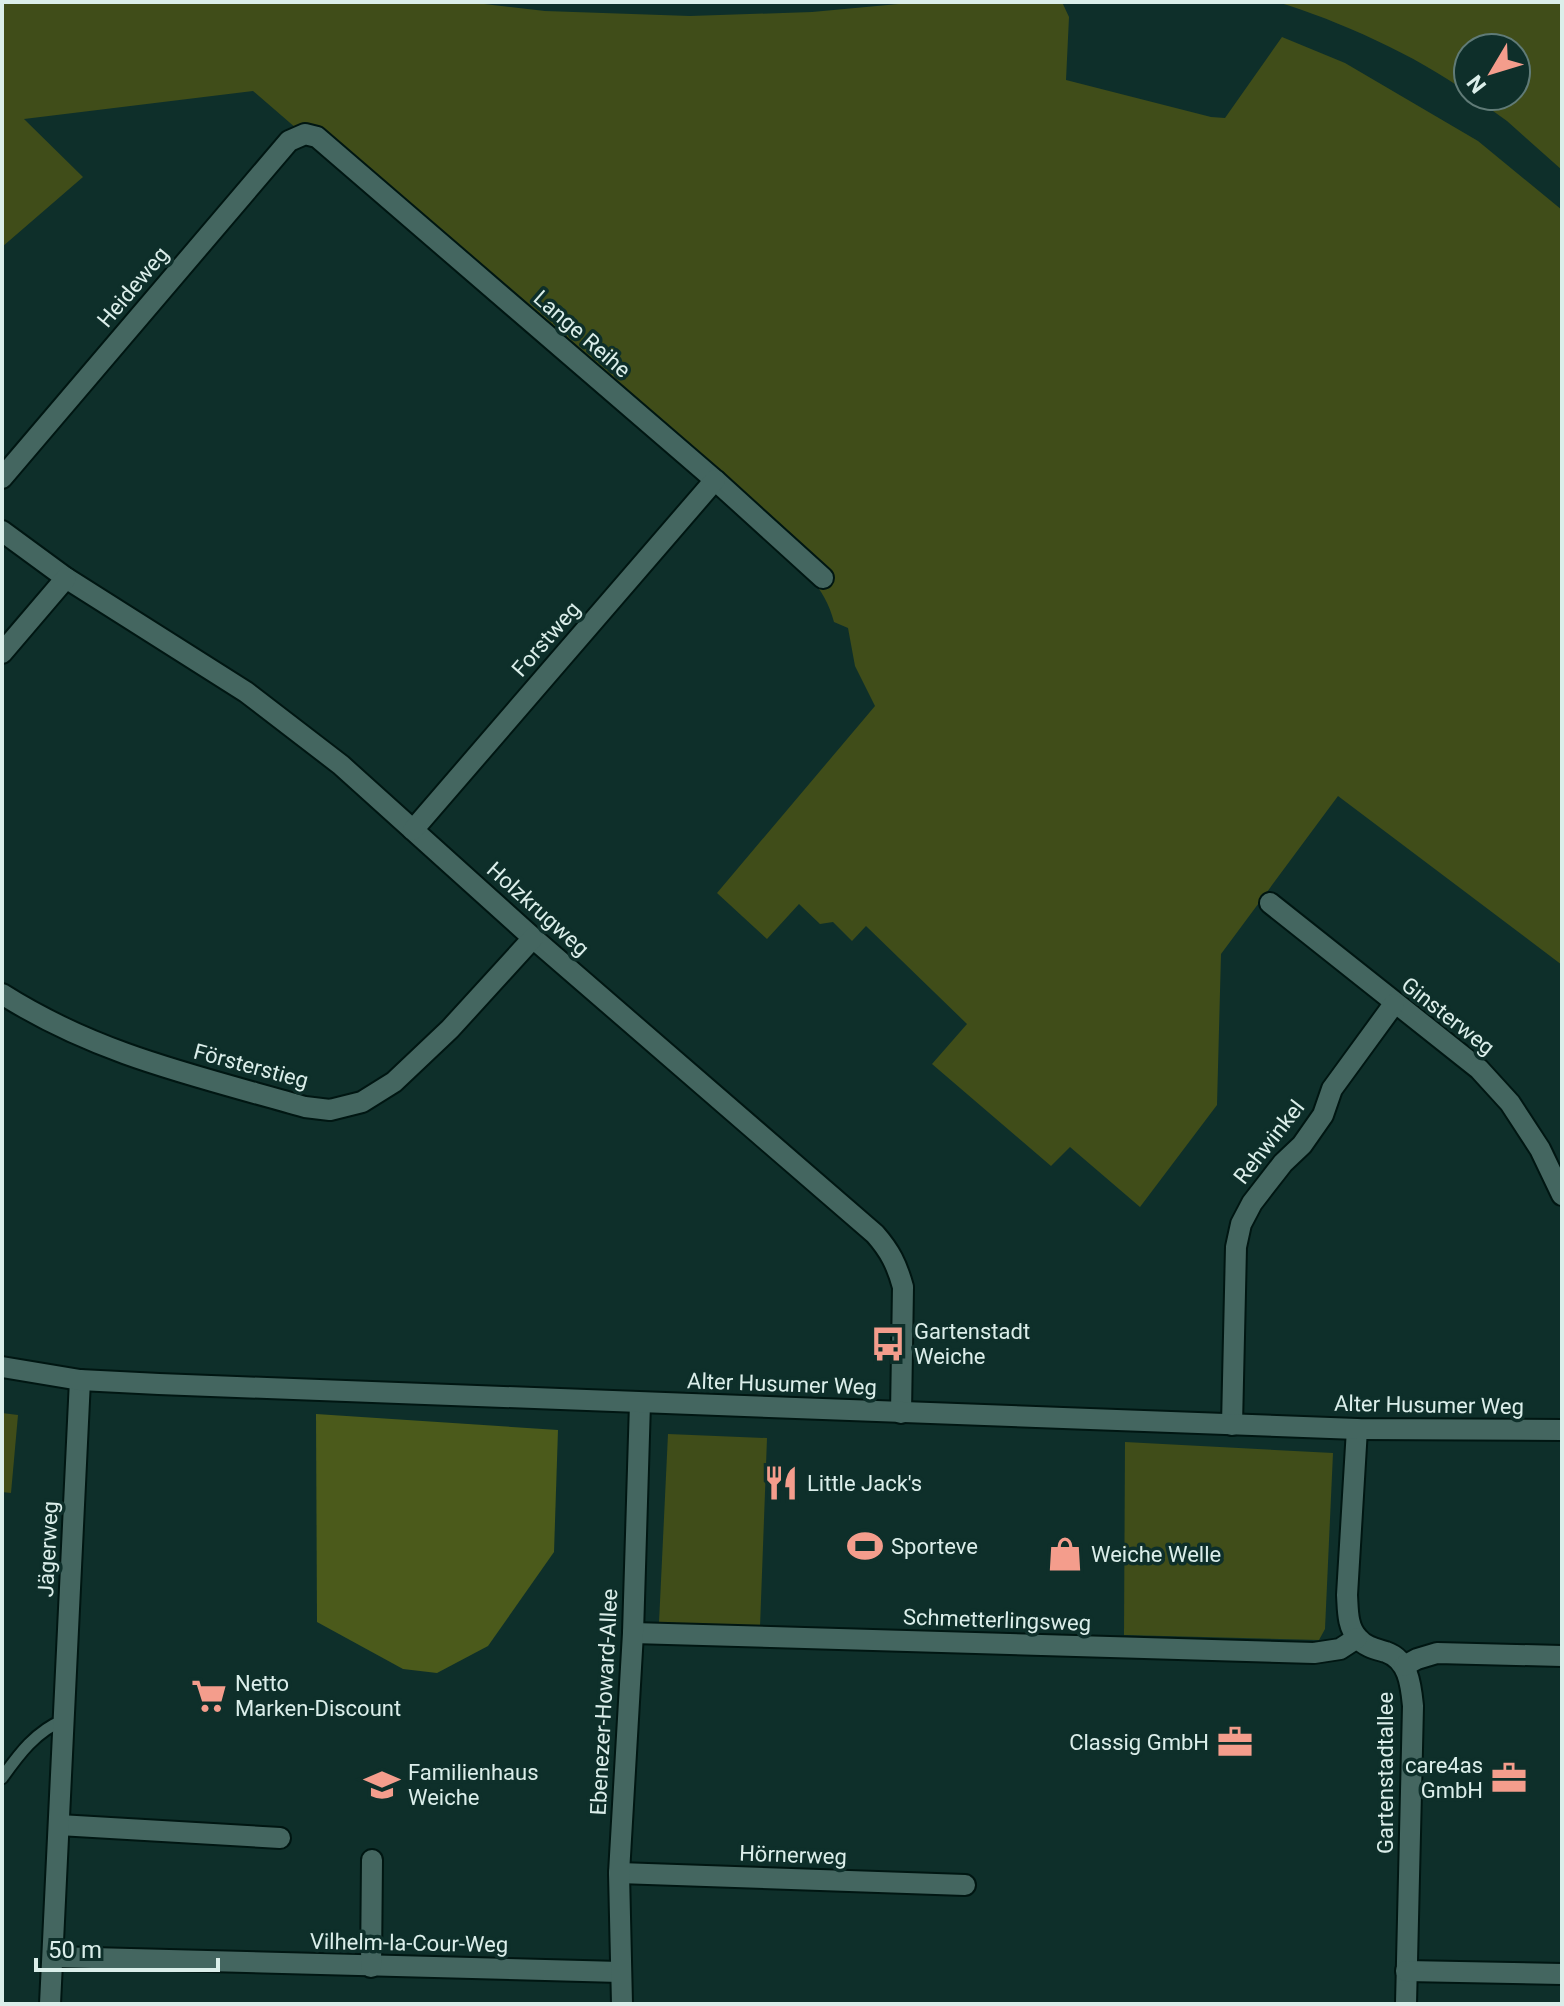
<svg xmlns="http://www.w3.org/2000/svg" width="1564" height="2006" font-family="Roboto,sans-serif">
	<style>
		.green { fill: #404d19 }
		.forest { fill: #4b5a1b }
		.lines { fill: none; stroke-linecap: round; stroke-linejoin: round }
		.service-casing { stroke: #001612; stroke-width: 15 }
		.minor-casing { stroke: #001612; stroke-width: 24 }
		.tertiary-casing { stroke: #001612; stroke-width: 24 }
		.service { stroke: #446660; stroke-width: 11 }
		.minor { stroke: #446660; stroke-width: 20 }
		.tertiary { stroke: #446660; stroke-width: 20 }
		.labels { text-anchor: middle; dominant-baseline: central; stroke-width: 7; stroke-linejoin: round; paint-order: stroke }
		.street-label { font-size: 22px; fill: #dbeeea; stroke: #0e2f2a }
		.poi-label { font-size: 22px; fill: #dbeeea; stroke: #0e2f2a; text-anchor: start }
	</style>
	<rect width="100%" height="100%" fill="#0e2f2a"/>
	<g class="green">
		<path d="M2,2H467L545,11L690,16L812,12L920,2H1062L1069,17L1066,80L1211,117L1225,118L1282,37L1345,63L1478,141L1562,210V965L1338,796L1221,954L1217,1105L1140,1207L1070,1147L1051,1166L932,1064L967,1024L866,926L852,941L833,922L820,924L799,904L767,939L717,893L875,706L855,666L848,628L834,622C825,586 801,568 776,543L253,91L24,119L83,177L2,247Z"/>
		<path d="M1277,2H1562V170L1507,121L1472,96H1516V48H1468V93C1417,56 1338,20 1277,2Z"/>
		<path d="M2,1413L18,1415L11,1493L2,1492Z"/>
		<path d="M668,1434L767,1438L760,1627L659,1623Z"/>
		<path d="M1125,1442L1333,1453L1325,1629L1319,1640L1124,1635Z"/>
	</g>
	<path class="forest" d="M316,1414L558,1430L554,1552L488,1646L437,1673L403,1669L317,1622Z"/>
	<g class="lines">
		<g class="service-casing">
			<path id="service" d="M2,1778C19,1754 36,1731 64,1720"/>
		</g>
		<g class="minor-casing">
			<g id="minor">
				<path d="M2,478L289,141L305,134L317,137L715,480L823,578"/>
				<path d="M2,531L66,578L246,692L341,765L533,938L875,1234C890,1251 897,1265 903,1287L901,1413"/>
				<path d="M2,653L66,578"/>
				<path d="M413,830L715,480"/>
				<path d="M1270,903L1479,1069L1510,1103L1540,1149L1562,1195"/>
				<path d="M2,994C98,1055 197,1076 305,1107L330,1110L362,1102L394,1082L450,1029L533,938"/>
				<path d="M1232,1425L1236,1247L1241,1224L1252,1203L1283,1163L1302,1145L1323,1115L1332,1089L1394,1004"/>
				<path d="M1357,1429L1347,1595C1348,1610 1347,1627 1358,1638C1365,1647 1376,1649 1386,1652C1409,1660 1411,1686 1413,1706L1406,2004"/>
				<path d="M633,1633L1314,1653L1340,1649L1357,1638"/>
				<path d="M1404,1666L1417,1659L1437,1653L1562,1656"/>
				<path d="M59,1825L280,1838"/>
				<path d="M619,1873L965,1885"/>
				<path d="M53,1957L620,1972"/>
				<path d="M371,1967L372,1860"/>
				<path d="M1406,1971L1562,1974"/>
				<path d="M50,2004L80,1380"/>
				<path d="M622,2004L619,1873L633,1633L640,1403"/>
			</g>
		</g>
		<g class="tertiary-casing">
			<path id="tertiary" d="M2,1367L80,1380L159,1384L1357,1429L1562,1430"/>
		</g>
		<use href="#service" class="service"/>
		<use href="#minor" class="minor"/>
		<use href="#tertiary" class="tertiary"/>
	</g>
	<defs>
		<g id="bus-bare" transform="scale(2.76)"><path d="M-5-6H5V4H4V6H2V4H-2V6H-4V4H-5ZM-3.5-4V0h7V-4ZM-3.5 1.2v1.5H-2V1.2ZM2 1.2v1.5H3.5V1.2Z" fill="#f49d8c" stroke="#0e2f2a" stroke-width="2.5" paint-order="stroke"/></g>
		<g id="restaurant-bare" transform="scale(2.76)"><path d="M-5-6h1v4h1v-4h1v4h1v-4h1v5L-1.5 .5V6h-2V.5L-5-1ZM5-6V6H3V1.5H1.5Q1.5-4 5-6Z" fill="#f49d8c" stroke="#0e2f2a" stroke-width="2.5" paint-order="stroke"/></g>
		<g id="stadium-bare" transform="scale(2.76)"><path d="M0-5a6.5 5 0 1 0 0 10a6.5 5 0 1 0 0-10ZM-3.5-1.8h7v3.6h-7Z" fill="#f49d8c" stroke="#0e2f2a" stroke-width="2.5" paint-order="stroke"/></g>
		<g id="shop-bare" transform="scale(2.76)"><path d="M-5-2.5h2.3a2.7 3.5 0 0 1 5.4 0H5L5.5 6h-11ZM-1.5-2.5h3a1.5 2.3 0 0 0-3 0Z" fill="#f49d8c" stroke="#0e2f2a" stroke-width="2.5" paint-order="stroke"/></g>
		<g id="supermarket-bare" transform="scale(2.76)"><path d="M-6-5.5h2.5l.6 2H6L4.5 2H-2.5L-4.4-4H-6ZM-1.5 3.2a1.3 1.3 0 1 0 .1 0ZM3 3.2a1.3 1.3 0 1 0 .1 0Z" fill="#f49d8c" stroke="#0e2f2a" stroke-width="2.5" paint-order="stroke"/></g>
		<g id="office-bare" transform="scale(2.76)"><path d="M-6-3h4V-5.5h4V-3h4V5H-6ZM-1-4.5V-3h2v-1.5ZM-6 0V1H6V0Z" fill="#f49d8c" stroke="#0e2f2a" stroke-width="2.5" paint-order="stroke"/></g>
		<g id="school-bare" transform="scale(2.76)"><path d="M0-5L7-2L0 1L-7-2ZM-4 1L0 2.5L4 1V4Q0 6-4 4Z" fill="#f49d8c" stroke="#0e2f2a" stroke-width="2.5" paint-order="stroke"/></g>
	</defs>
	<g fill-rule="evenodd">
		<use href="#bus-bare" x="888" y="1344"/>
		<use href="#restaurant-bare" x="781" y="1483"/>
		<use href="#stadium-bare" x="865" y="1546"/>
		<use href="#shop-bare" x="1065" y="1554"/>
		<use href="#supermarket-bare" x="209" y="1696"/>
		<use href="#office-bare" x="1235" y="1742"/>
		<use href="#office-bare" x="1509" y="1778"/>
		<use href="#school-bare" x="382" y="1785"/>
	</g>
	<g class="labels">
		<g class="street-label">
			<text transform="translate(133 287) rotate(-50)">Heideweg</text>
			<text transform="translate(582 334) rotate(41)">Lange Reihe</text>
			<text transform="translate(546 639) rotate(-49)">Forstweg</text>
			<text transform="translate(538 909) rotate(42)">Holzkrugweg</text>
			<text transform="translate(1448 1016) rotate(38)">Ginsterweg</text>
			<text transform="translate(251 1066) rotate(15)">Försterstieg</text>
			<text transform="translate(1269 1142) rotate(-52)">Rehwinkel</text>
			<text transform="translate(782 1384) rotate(2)">Alter Husumer Weg</text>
			<text transform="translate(1429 1405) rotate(1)">Alter Husumer Weg</text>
			<text transform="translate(48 1549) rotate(-87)">Jägerweg</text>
			<text transform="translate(997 1620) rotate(2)">Schmetterlingsweg</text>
			<text transform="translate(604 1702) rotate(-87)">Ebenezer-Howard-Allee</text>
			<text transform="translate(1385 1773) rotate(-90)">Gartenstadtallee</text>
			<text transform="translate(793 1855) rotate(2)">Hörnerweg</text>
			<text transform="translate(409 1943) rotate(1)">Vilhelm-la-Cour-Weg</text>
		</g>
		<g class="poi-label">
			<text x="914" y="1331">Gartenstadt<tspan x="914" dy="25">Weiche</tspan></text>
			<text x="807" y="1483">Little Jack's</text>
			<text x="891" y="1546">Sporteve</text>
			<text x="1091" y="1554">Weiche Welle</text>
			<text x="235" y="1683">Netto<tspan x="235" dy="25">Marken-Discount</tspan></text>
			<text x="1209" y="1742" text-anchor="end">Classig GmbH</text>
			<text x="1483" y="1765" text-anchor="end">care4as<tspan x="1483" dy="25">GmbH</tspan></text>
			<text x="408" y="1772">Familienhaus<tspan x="408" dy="25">Weiche</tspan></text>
		</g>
	</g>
	<rect width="1564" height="2006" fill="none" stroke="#dbeeea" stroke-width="8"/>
	<g transform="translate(1492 72) rotate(232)"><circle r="38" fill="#0e2f2a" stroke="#607b77" stroke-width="2"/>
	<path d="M0-6L14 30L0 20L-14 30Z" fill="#f49d8c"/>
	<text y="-12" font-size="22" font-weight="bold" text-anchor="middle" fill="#dbeeea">N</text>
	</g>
	<path d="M36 1958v12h182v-12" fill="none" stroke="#dbeeea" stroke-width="4"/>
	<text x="48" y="1958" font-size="24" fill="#dbeeea" stroke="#0e2f2a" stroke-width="6" paint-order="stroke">50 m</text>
</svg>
